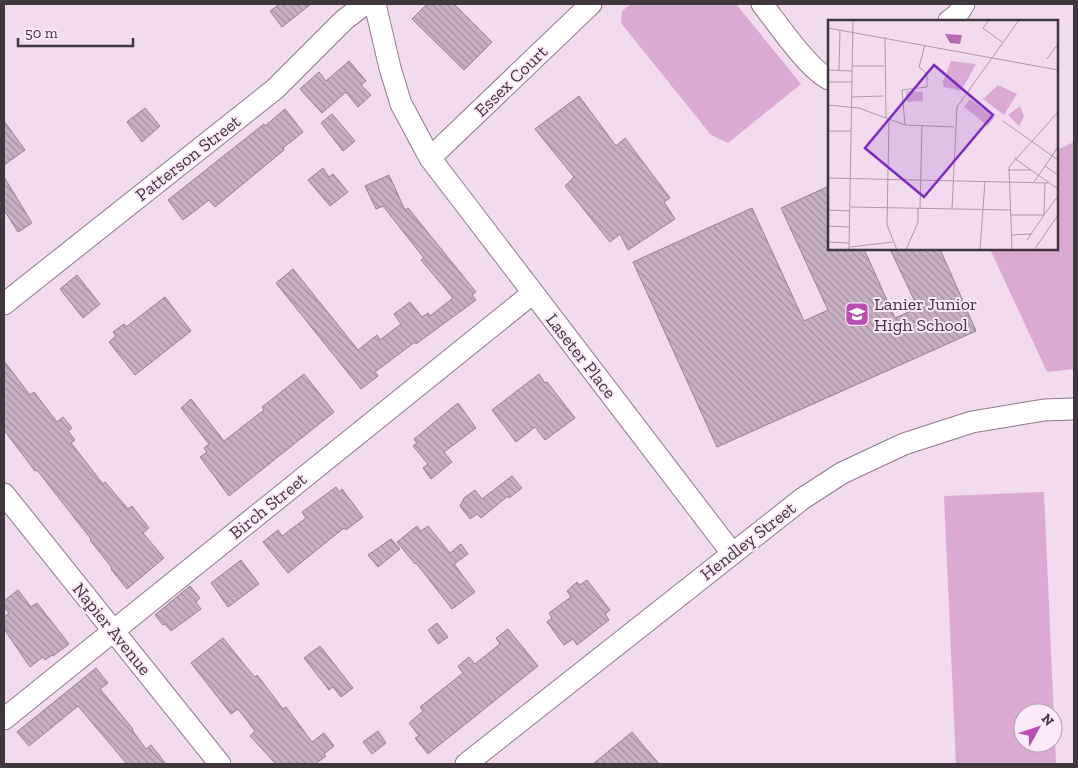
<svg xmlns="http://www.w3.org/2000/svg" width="1078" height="768" font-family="'Zilla Slab',serif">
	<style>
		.grass { fill: #daaad4; fill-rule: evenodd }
		.building { fill: url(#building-back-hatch); stroke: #957f92 }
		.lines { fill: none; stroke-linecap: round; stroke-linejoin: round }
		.minor-casing { stroke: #8f798c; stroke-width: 23 }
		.minor { stroke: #fff; stroke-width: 21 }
		.labels { text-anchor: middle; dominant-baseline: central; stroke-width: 4; stroke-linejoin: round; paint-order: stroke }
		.street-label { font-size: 18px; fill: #40363e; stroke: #fde9fa }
		.poi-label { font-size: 18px; fill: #40363e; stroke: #fde9fa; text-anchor: start }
		.inset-road { fill: none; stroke: #ab98a8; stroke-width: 1 }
		.view { fill: #7b2cbf; fill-opacity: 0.15; stroke: #7b2cbf; stroke-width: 2.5 }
		.inset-edge { fill: none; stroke: #40363e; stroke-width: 2.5 }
	</style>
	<defs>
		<pattern id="building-back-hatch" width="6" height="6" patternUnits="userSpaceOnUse" patternTransform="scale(1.25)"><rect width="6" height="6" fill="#c7b0c4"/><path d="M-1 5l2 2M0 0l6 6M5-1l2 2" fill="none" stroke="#a390a1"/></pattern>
	</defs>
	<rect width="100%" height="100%" fill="#f2daef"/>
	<g class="grass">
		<path d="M631,4H736L801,84L728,143L711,135L621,23L622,11Z"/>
		<path d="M1074,142V369L1047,372L990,249H1057V150Z"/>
		<path d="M1044,492L1056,764H956L944,496ZM1023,713H1053V743H1023Z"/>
	</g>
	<g class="building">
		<path d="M280,4H311L282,27L270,11Z"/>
		<path d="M427,4H454L492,42L464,70L412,19Z"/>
		<path d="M349,61L366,81L361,85L371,95L358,107L346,92L322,113L300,89L319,72L326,81Z"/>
		<path d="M579,96L616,146L625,138L670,198L664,202L675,219L628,250L620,234L610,242L565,186L574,177L535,129Z"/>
		<path d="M145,108L160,126L142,142L127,122Z"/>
		<path d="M285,109L303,132L283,148L284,150L215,207L209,200L183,220L168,200L264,124L265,126Z"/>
		<path d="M332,114L355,141L343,151L321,123Z"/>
		<path d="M4,121L25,150L4,165Z"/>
		<path d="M323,168L329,177L333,174L348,192L330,206L308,180Z"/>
		<path d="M389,175L405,210L408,208L476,292L472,295L476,300L416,344L415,342L375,372L378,376L361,389L276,283L293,269L358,350L377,335L380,340L401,324L394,314L410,302L422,317L428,313L430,316L453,298L421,260L424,258L383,206L376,209L365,186Z"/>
		<path d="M4,177L32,223L18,232L4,210Z"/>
		<path d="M829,186V249H864L895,318L918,308L890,249H940L976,331L717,447L633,262L752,208L804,321L828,310L781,208Z"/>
		<path d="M77,275L100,304L83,318L60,289Z"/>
		<path d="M165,297L191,331L135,375L109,342L116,336L113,332L124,324L126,327Z"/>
		<path d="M4,361L30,395L34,392L57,422L63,417L72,428L68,431L75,440L71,443L103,484L105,482L128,509L132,506L149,528L143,533L164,558L127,589L111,569L112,568L90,540L91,539L37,470L35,471L4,430Z"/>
		<path d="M304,374L334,412L229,496L200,457L207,452L204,448L209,444L181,408L191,399L224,441L264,410L262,407Z"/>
		<path d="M539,374L545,383L547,382L575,418L545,440L535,427L516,442L492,410Z"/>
		<path d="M458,403L476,428L444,452L452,462L431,479L423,468L428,464L413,446L417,443L414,439Z"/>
		<path d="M512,476L522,488L509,498L508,496L481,518L477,514L470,519L460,506L464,498L475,490L482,499Z"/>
		<path d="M336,487L339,492L342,489L363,517L346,530L344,528L288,573L263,542L278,530L282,536L306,518L302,512Z"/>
		<path d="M417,526L421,531L428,526L450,553L461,544L468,554L454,564L475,592L452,609L431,582L416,563L415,564L397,542Z"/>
		<path d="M391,539L400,549L378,567L368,555Z"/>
		<path d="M241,560L259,584L228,607L211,583Z"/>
		<path d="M587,580L610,610L605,614L609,620L577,645L573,639L564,645L547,622L552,618L549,613L571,597L567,591L577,582L580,585Z"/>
		<path d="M190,586L200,598L196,602L201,609L171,631L165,624L163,625L155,615Z"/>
		<path d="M18,590L31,607L37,603L69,644L53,656L52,655L45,660L43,657L30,667L4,629V617L9,613L4,607V601Z"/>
		<path d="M437,623L448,637L438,644L428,630Z"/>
		<path d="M508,629L538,666L428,754L415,738L419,736L409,723L423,711L420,707L463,673L458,666L469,657L475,664L500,644L496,638Z"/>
		<path d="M223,638L247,668L255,677L257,675L283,709L286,707L312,742L324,733L334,746L324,754L326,756L315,764H276L250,736L255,731L238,709L231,714L191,663Z"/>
		<path d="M320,646L353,688L341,697L333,687L329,690L304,658Z"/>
		<path d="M96,668L108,683L100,689L133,729L132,730L146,749L151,745L166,764H127L78,706L29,746L17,732Z"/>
		<path d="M378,731L386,743L372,754L363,742Z"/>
		<path d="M632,732L659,764H593Z"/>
	</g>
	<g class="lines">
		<g class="minor-casing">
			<g id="minor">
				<path d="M375,4L390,68L401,104L430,158L732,553"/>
				<path d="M762,4C778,24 808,69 829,79"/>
				<path d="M949,21L957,15L964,4"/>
				<path d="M430,158L591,4"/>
				<path d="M4,304L275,89L344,20L365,4"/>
				<path d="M4,494L220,764"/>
				<path d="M4,719L533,293"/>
				<path d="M466,764L802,499L842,473L904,444L972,422L1044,410L1074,409"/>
			</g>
		</g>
		<use href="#minor" class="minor"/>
	</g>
	<defs>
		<g id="school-square" transform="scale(1.25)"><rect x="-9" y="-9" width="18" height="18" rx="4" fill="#b84eb0" stroke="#fde9fa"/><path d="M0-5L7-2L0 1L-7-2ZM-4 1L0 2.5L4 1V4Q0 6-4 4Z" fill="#fff"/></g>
	</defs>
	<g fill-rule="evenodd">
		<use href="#school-square" x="857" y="314"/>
	</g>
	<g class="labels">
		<g class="street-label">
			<text transform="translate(511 81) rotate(-44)">Essex Court</text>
			<text transform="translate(188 158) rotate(-38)">Patterson Street</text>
			<text transform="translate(581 356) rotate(52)">Laseter Place</text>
			<text transform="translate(268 506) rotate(-39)">Birch Street</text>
			<text transform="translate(748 541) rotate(-38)">Hendley Street</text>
			<text transform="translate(112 629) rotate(51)">Napier Avenue</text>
		</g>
		<g class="poi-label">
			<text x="874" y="304">Lanier Junior<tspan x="874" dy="21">High School</tspan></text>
		</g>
	</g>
	<g transform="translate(828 20)">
		<rect width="230" height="230" fill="#f2daef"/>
		<path d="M123,41L148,44L133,71L116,67L115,62ZM170,65L189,74L176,95L155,79ZM78,71L95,72V81L79,82ZM142,79L166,98L160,106L136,87ZM192,86L196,96L191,106L180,95Z" fill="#daaad4"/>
		<path d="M117,14L134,15L132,24L122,23Z" fill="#b56bae"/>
		<path class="inset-road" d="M161,0L155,8L174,22M0,8L230,50M57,17L58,98M219,39L230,24M25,46H56M0,50L24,51M11,50L12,10M0,62H24M24,77L55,76M0,85L31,88L77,105L126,107M61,99L59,205L69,230M175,101L230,140M77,105L74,70L99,67V54L91,47L97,25M0,111H23M186,138L230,169M217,146L230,155M180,150H202M0,158L220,163M206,162L230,127M23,187L182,190M92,188L94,106M124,189L129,87L191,0M0,190L22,191M182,195H216L230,176M0,206L21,207M183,215L203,214M199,220L216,195L217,163M0,222L21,223M22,227L65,222M21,230L25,0M78,230L90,202V188M152,230L157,161M184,230L181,147L230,92M206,230L230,195"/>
		<path class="view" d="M106,45L165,95L96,177L37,128Z"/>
		<rect width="230" height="230" class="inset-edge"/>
	</g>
	<rect width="1078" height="768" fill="none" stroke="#40363e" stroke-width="10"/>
	<g transform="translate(1038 728) rotate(50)"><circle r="24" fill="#fde9fa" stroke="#b1a1af"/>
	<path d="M0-4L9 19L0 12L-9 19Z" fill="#b84eb0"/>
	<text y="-8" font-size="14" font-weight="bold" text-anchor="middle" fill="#40363e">N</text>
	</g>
	<path d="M18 38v8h115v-8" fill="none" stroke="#40363e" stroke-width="2.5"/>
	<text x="25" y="38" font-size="15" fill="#40363e" stroke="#fde9fa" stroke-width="4" paint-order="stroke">50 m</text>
</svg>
